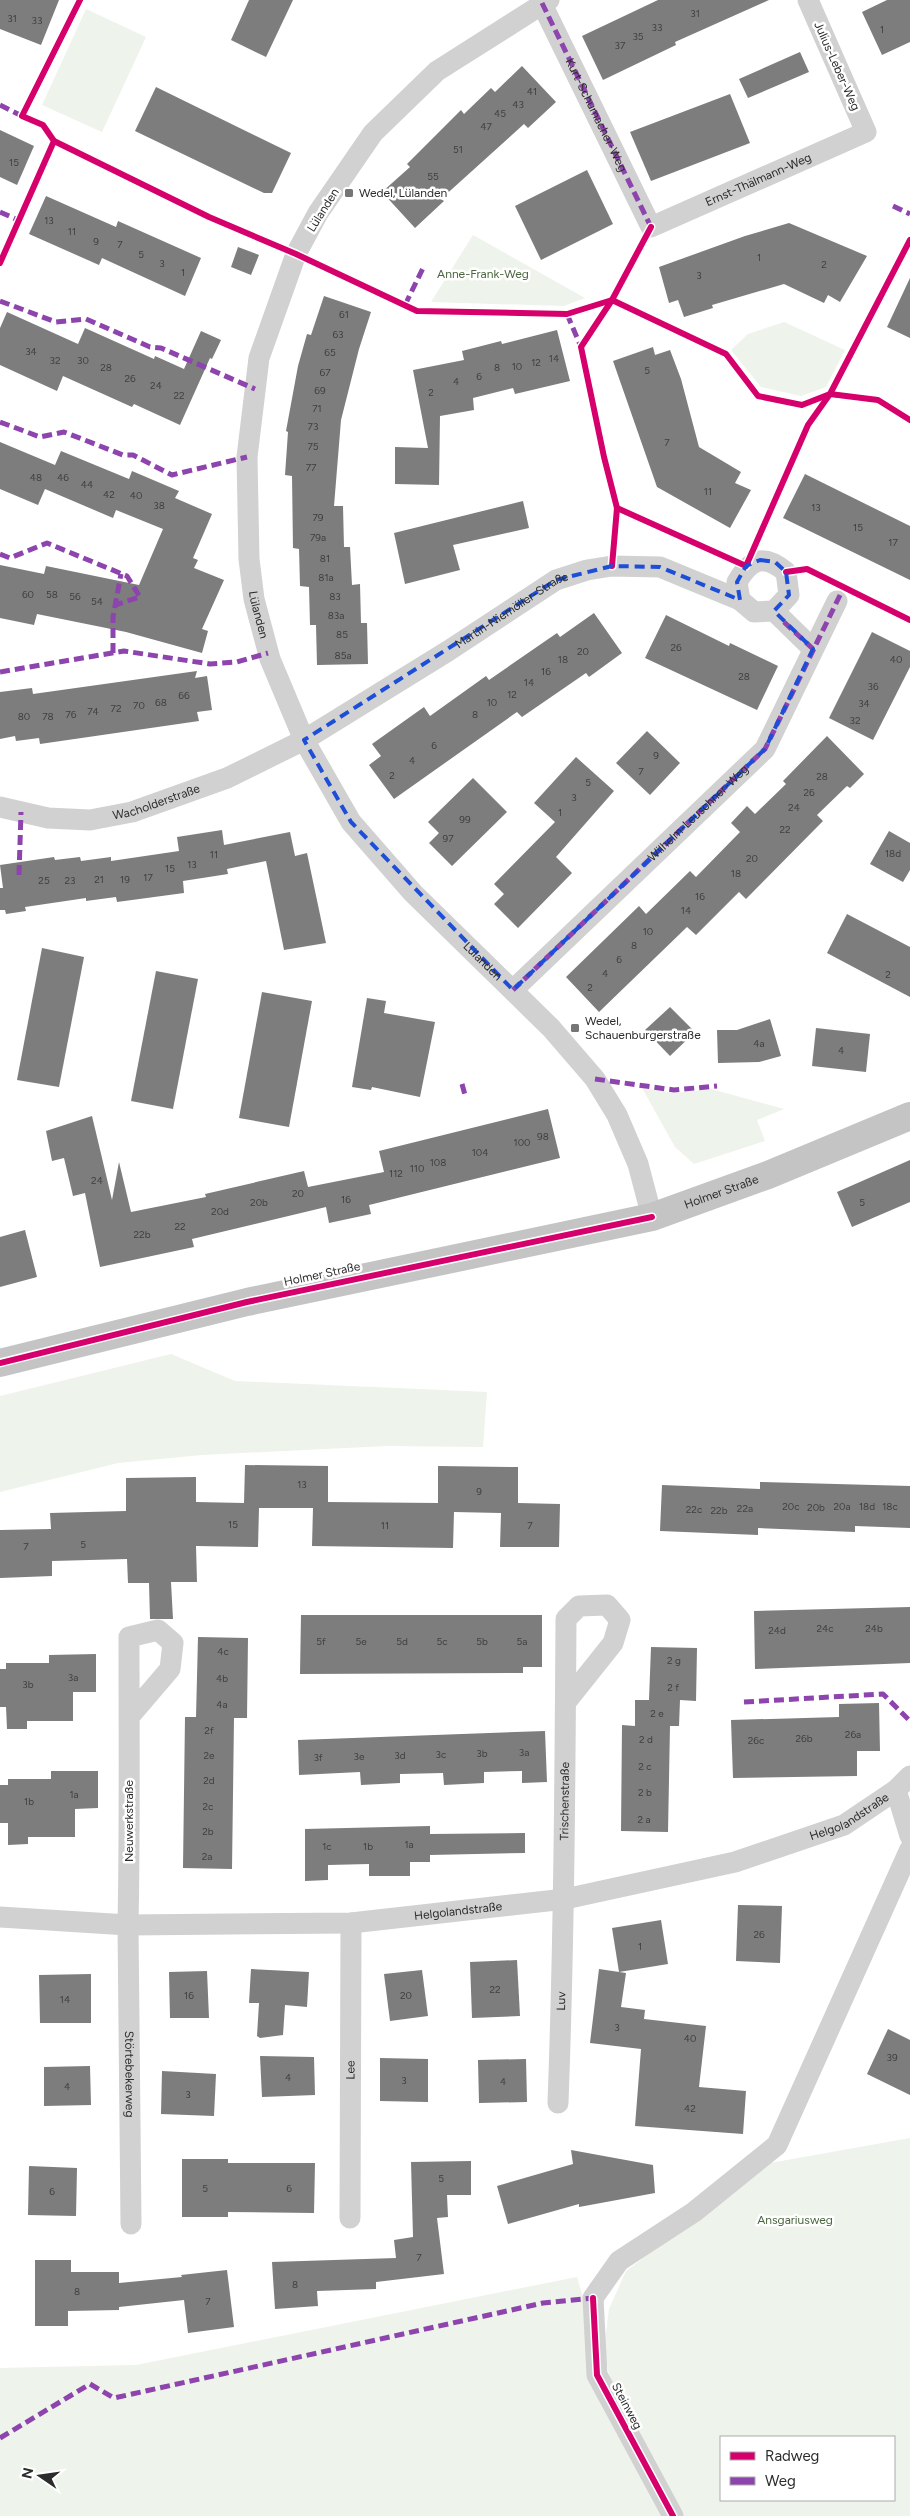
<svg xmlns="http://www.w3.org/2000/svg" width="910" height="2516" font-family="Figtree,sans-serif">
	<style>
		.green { fill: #eef3eb; fill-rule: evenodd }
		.building { fill: #7d7d7d }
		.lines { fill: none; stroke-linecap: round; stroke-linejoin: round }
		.street { stroke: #d1d1d1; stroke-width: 21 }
		.primary { stroke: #c4c4c4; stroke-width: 28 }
		.quiet { stroke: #8e44ad; stroke-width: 5; stroke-dasharray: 10 5; stroke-linecap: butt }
		.cycleway-casing { stroke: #fff; stroke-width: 9 }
		.cycleway { stroke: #d6006c; stroke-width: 6 }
		.marked { fill: none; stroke: #1d4ed8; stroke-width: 4; stroke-dasharray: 10 6; stroke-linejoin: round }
		.poi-dot { fill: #767676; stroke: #fff; stroke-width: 2 }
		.labels { text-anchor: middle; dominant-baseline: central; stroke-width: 5; stroke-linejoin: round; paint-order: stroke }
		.number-label { font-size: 10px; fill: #404040 }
		.street-label { font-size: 12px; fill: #2c2c2c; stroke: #fff }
		.poi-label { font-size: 12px; fill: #2c2c2c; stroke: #fff; text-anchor: start }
		.park-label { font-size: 12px; fill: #4a653c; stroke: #fff }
	</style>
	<rect width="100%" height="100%" fill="#fff"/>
	<g class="green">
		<path d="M86,9L146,37L102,132L42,105Z"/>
		<path d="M473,235L585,298L564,306L431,302Z"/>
		<path d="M784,322L845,350L826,387L801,396L761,387L731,350L748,334Z"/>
		<path d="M642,1088L674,1093L711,1089L784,1109L757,1120L765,1141L694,1164L675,1147Z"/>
		<path d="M171,1354L235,1381L487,1392L483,1447L386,1446L202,1455L118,1463L0,1492V1396Z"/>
		<path d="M910,2138V2516H683L611,2387L604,2347L609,2309L626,2271L770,2163ZM721,2437H894V2500H721Z"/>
		<path d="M577,2277L588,2314L590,2383L662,2516H0V2368L136,2365Z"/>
	</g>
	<g class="building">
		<path d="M0,0H59L41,45L0,29Z"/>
		<path d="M249,0H293L266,57L231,40Z"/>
		<path d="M658,0H769L675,42L676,45L603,80L582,36Z"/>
		<path d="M887,0H910V42L882,55L862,12Z"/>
		<path d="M800,52L809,72L748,98L739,79Z"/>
		<path d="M522,66L556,102L528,128L524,124L441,199L444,201L415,228L382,192L410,167L407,164L461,110L464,114L491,88L495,92Z"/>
		<path d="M156,87L291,153L272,193H264L135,131Z"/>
		<path d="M730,94L750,143L651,181L630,132Z"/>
		<path d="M0,130L34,146L17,185L0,177Z"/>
		<path d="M587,170L613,224L541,260L515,206Z"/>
		<path d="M46,196L116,227L118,221L201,258L185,296L102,258L99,265L29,234Z"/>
		<path d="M789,223L867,256L840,302L828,295L824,303L784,284L712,305L713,308L684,317L678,300L669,303L659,267L745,236Z"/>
		<path d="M238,247L259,255L251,275L231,267Z"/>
		<path d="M910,278V338L887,327Z"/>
		<path d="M324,296L371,312L359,349L341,420L334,506H343L344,547H350L352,585L360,584L361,623H367L368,664L317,665L316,625H310L309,587L300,586L299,549L293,548L292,476L285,475L288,432L286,431L298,366L307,334L311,335Z"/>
		<path d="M7,312L78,344L85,328L154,359L155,356L184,369L201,331L221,340L212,359L210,358L180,425L134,404L132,407L63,376L57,391L0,365V328Z"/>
		<path d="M557,330L570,381L515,394L513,388L473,398L474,410L440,416L439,485L395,484V447L428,448L413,370L464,360L462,351L501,341L502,344Z"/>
		<path d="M653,347L655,355L670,350L681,379L699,447L741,472L735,483L751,490L730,528L657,487L613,361Z"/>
		<path d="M0,442L55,465L61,451L129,479L132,471L179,491L175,498L212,514L193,558L198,560L194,568L224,580L202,629L208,631L202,653L126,632L37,614L34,625L0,618V565L44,574L46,566L139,585L163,529L116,510L113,518L45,489L38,505L0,489Z"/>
		<path d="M805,474L910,526V580L783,518Z"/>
		<path d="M523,501L529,528L453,545L460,570L405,584L394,533Z"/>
		<path d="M594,613L622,653L589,677L586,673L522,717L517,712L394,799L369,765L381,756L372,744L424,707L430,716L486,676L489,680L557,633L560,637Z"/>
		<path d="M666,615L729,646L730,643L778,666L757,710L645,658Z"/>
		<path d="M872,632L910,651V667L873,740L829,718Z"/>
		<path d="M197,671L195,678L207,676L212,710L197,712L199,721L40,744L39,738L16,741L15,736L0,739V692L32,688L33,694Z"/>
		<path d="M647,731L680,763L650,795L616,763Z"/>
		<path d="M827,736L864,774L850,788L847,786L817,815L823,821L746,899L739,892L696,935L687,927L599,1012L566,977L639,906L646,914L690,871L696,877L740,832L731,823L747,806L755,814L786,784L783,781Z"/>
		<path d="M576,757L614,791L556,857L572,873L518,928L494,904L504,894L494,884L555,822L534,803Z"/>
		<path d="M473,778L507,812L452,866L429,843L439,833L428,822Z"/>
		<path d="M222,830L224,845L290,832L295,856L307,853L326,943L284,950L266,861L227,869L228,874L183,881L184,893L117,902L116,897L86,901V898L25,907L26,911L6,914L5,910H0V888H3L0,865L54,857L55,860L80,857L81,861L111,857V861L179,851L177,837Z"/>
		<path d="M889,831L910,843V870L903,882L870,864Z"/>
		<path d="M847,914L910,947V997L827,953Z"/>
		<path d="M42,948L84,957L59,1087L17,1080Z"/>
		<path d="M156,971L198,979L173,1109L131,1101Z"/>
		<path d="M262,992L312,1001L289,1127L239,1118Z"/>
		<path d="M367,998L386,1001L384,1013L435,1022L420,1097L372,1087L371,1090L352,1087Z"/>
		<path d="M670,1007L695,1032L670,1056L645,1030Z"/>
		<path d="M770,1019L781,1056L759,1062L718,1063L717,1030H737Z"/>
		<path d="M816,1028L870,1034L866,1072L812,1066Z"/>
		<path d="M548,1109L560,1158L369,1205L371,1214L329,1223L326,1207L192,1239L194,1247L100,1267L85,1193L73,1196L64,1158L52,1161L46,1131L92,1116L112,1200L119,1162L131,1212L206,1197L205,1194L304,1171L308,1187L384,1172L379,1151Z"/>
		<path d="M910,1160V1202L852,1227L837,1192Z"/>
		<path d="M25,1230L37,1277L0,1287V1237Z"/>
		<path d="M245,1465L328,1466V1502L438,1503V1466L518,1467V1503L560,1504L559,1547H500L501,1513L454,1512L453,1548L312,1546L313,1508H259L258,1547L196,1546L197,1582H171L173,1619H150L149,1583H128L127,1559L52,1561V1576L0,1578V1530L51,1529L50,1513L126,1511V1478L196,1477V1502L244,1503Z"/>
		<path d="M760,1482L910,1486V1528L855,1526V1532L758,1528V1535L660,1531L662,1485L760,1489Z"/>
		<path d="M910,1607V1663L755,1669L754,1611Z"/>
		<path d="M301,1615H542V1667H523V1673L300,1674Z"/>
		<path d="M198,1637L248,1638L247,1718H234L232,1869L183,1868L185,1717H196Z"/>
		<path d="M651,1647L697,1648L696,1701L680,1700L679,1726H670L668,1832L621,1831L622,1725L635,1726V1700H649Z"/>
		<path d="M96,1654V1692H73V1721H27V1729H7L6,1707H0V1669H6V1663H49V1655Z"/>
		<path d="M879,1703L880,1751H857V1776L733,1778L731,1720L839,1717V1704Z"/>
		<path d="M545,1731L547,1782L522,1783V1771L484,1772V1783L444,1785L443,1773L400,1774V1783L361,1785L360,1772L299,1775L298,1740Z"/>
		<path d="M51,1771H98V1808L75,1809V1837H28V1844L8,1845V1823H0V1785H8V1779H51Z"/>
		<path d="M430,1826V1834L525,1833V1853L430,1855V1862H410V1876H369V1864L328,1865V1880L305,1881V1829Z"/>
		<path d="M738,1905L782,1906L780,1963L736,1961Z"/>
		<path d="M661,1920L668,1964L619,1972L612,1928Z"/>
		<path d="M517,1960L520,2016L472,2018L470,1962Z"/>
		<path d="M251,1969L309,1972L307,2007L285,2005L283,2035L260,2038L257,2036L259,2003H249Z"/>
		<path d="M599,1969L626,1973L621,2007L645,2010L644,2019L706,2026L699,2087L746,2091L743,2134L635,2126L641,2049L590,2043Z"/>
		<path d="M422,1970L428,2016L390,2021L384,1974Z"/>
		<path d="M207,1971L209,2018H170L169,1972Z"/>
		<path d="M91,1974V2023H40L39,1975Z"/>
		<path d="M888,2029L910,2040V2095L867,2074Z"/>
		<path d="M260,2056L314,2057L315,2095L262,2097Z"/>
		<path d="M380,2058L428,2059V2102L380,2101Z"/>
		<path d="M526,2059L527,2102L479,2103L478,2060Z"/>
		<path d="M90,2066L91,2105L44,2106V2067Z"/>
		<path d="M162,2071L216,2074L214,2116L161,2114Z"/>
		<path d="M571,2150L653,2165L655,2193L579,2207V2204L508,2224L497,2186L573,2164Z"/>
		<path d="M182,2159H228V2163H315L314,2213L228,2212V2217H182Z"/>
		<path d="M471,2161V2195H447L448,2217L437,2218L444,2274L376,2282V2289L317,2291L318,2306L275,2309L272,2262L396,2258L394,2240L413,2237L411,2162Z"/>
		<path d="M29,2166L77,2168L76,2216L28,2215Z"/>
		<path d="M35,2260H71V2272H119V2283L182,2277L181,2275L227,2270L234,2327L188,2333L184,2300L119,2307V2310L68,2311V2326H35Z"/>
	</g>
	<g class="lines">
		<g class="street">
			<path id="s1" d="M540,0L651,227L866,132L808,0"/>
			<path id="s2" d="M549,0L437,71L373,133L318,213L296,254L259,358L247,457L249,559L254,599L270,659L304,740L351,822L413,893L551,1028L595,1079L617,1115L638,1164L652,1217"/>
			<path d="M774,611L789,595L786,572C764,554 751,558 737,582L740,600L754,612L774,611L813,649"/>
			<path id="s3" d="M0,807L48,818L90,820L132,812L227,778L304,740L448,651L556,580L587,570L612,566L660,567L740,600"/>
			<path d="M513,990L765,749L837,601"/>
			<path id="s4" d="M129,1717L170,1669L173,1643L158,1630L129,1637C129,1733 130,1829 128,1925L131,2224"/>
			<path d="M896,1790L910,1836"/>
			<path id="s5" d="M0,1917L128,1925L351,1923L565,1899L735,1862L844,1825L896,1790L910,1776"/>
			<path id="s6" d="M558,2103C564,1941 565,1781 566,1619L579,1606L607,1605L620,1620L613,1643L566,1702"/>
			<path id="s7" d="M350,2218L351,1923"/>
			<path d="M673,2516L597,2375L593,2298L619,2261L694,2212L777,2145L910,1849"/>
		</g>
		<path class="primary" id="s8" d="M0,1363L247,1302L652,1217L768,1175L910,1116"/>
		<g class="quiet">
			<path d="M542,3L651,227L649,230"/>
			<path d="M0,105L22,116"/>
			<path d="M893,206L910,214"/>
			<path d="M0,212L18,220"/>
			<path d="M0,301L56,322L86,319L150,347L161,348L255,389"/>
			<path d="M405,305L424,266"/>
			<path d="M567,314L581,347"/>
			<path d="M0,422L40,437L64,432L123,455H133L172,475L247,457"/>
			<path d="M0,554L10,558L47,543L127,576L140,597L115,605"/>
			<path d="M784,622L813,649"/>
			<path d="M113,653V617L121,574"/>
			<path d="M0,672L124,651L210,664L237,662L268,653"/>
			<path d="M19,875L21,812"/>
			<path id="s9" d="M513,990L765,749L844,587"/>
			<path d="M595,1079L674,1090L717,1086"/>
			<path d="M462,1084L465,1095"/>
			<path d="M744,1702L883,1694L910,1721"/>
			<path d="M0,2438L90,2384L114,2398L543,2303L593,2298"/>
		</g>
		<g class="cycleway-casing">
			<g id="cycleway">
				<path d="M54,141L209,217L296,254L417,311L567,314L612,300L726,354L758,396L802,405L830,394L878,400L910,420"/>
				<path d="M0,263L54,141L43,125L22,116L80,0"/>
				<path d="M617,508L746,566L808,425L830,394L910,240"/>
				<path d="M612,566L617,508L604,457L581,347L612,300L651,227"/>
				<path d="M786,572L807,569L910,620"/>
				<path d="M0,1363L247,1302L652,1217"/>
				<path d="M593,2298L597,2375L673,2516"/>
			</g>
		</g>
		<use href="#cycleway" class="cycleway"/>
	</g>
	<path class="marked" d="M760,560L775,562L786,572L789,595L774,611L813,649L765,749L513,990L351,822L304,740L556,580L612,566L660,567L740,600L737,582L746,566Z"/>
	<g class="poi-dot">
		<rect x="344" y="188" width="10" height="10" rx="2.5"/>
		<rect x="570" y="1023" width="10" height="10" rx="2.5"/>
	</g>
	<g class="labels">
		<g class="number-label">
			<text x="695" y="13">31</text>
			<text x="12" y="18">31</text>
			<text x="37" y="20">33</text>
			<text x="657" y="27">33</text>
			<text x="882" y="29">1</text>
			<text x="638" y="36">35</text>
			<text x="620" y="45">37</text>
			<text x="532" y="91">41</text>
			<text x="518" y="104">43</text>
			<text x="500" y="113">45</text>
			<text x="486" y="126">47</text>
			<text x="458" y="149">51</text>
			<text x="14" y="162">15</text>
			<text x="433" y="176">55</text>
			<text x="49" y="220">13</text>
			<text x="72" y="231">11</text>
			<text x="96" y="241">9</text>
			<text x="120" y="244">7</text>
			<text x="141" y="254">5</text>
			<text x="759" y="257">1</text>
			<text x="162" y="263">3</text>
			<text x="824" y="264">2</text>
			<text x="183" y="272">1</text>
			<text x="699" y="275">3</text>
			<text x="344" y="314">61</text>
			<text x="338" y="334">63</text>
			<text x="31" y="351">34</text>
			<text x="330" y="352">65</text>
			<text x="554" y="358">14</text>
			<text x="55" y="360">32</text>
			<text x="83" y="360">30</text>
			<text x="536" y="362">12</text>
			<text x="517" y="366">10</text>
			<text x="106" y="367">28</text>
			<text x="497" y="367">8</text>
			<text x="647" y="370">5</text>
			<text x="325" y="372">67</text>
			<text x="479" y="376">6</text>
			<text x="130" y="378">26</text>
			<text x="456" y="381">4</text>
			<text x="156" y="385">24</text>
			<text x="320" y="390">69</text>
			<text x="431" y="392">2</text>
			<text x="179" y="395">22</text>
			<text x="317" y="408">71</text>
			<text x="313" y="426">73</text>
			<text x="667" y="442">7</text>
			<text x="313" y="446">75</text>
			<text x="311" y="467">77</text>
			<text x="36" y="477">48</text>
			<text x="63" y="477">46</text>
			<text x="87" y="484">44</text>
			<text x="708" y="491">11</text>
			<text x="109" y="494">42</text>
			<text x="136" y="495">40</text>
			<text x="159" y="505">38</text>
			<text x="816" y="507">13</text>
			<text x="318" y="517">79</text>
			<text x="858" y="527">15</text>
			<text x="318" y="537">79a</text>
			<text x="893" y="542">17</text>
			<text x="325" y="558">81</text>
			<text x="326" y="577">81a</text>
			<text x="28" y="594">60</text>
			<text x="52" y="594">58</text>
			<text x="75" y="596">56</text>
			<text x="335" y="596">83</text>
			<text x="97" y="601">54</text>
			<text x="336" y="615">83a</text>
			<text x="342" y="634">85</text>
			<text x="676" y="647">26</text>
			<text x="583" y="651">20</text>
			<text x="343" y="655">85a</text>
			<text x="563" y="659">18</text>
			<text x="896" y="659">40</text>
			<text x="546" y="671">16</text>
			<text x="744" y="676">28</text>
			<text x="529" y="682">14</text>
			<text x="873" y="686">36</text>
			<text x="512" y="694">12</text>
			<text x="184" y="695">66</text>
			<text x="161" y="702">68</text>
			<text x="492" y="702">10</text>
			<text x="864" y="703">34</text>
			<text x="139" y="705">70</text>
			<text x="116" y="708">72</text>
			<text x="93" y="711">74</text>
			<text x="71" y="714">76</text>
			<text x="475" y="714">8</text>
			<text x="24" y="716">80</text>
			<text x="48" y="716">78</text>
			<text x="855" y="720">32</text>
			<text x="434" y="745">6</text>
			<text x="656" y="755">9</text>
			<text x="412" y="760">4</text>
			<text x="641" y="771">7</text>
			<text x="392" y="775">2</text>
			<text x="822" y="776">28</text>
			<text x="588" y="782">5</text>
			<text x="809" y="792">26</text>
			<text x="574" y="797">3</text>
			<text x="794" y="807">24</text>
			<text x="560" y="812">1</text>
			<text x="465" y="819">99</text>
			<text x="785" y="829">22</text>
			<text x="448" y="838">97</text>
			<text x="893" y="853">18d</text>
			<text x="214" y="854">11</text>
			<text x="752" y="858">20</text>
			<text x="192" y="864">13</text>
			<text x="170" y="868">15</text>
			<text x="736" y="873">18</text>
			<text x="148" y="877">17</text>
			<text x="99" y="879">21</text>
			<text x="125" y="879">19</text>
			<text x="44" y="880">25</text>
			<text x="70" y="880">23</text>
			<text x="700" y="896">16</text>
			<text x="686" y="910">14</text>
			<text x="648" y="931">10</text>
			<text x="634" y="945">8</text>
			<text x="619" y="959">6</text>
			<text x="605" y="973">4</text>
			<text x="888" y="974">2</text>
			<text x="590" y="987">2</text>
			<text x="759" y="1043">4a</text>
			<text x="841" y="1050">4</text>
			<text x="543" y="1136">98</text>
			<text x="522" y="1142">100</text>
			<text x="480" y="1152">104</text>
			<text x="438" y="1162">108</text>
			<text x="417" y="1168">110</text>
			<text x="396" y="1173">112</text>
			<text x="97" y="1180">24</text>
			<text x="298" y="1193">20</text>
			<text x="346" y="1199">16</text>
			<text x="259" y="1202">20b</text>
			<text x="862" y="1202">5</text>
			<text x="220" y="1211">20d</text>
			<text x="180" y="1226">22</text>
			<text x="142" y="1234">22b</text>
			<text x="302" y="1484">13</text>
			<text x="479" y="1491">9</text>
			<text x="791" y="1506">20c</text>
			<text x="842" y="1506">20a</text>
			<text x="867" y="1506">18d</text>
			<text x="890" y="1506">18c</text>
			<text x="816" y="1507">20b</text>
			<text x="745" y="1508">22a</text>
			<text x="694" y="1509">22c</text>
			<text x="719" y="1510">22b</text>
			<text x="233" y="1524">15</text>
			<text x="385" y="1525">11</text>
			<text x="530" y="1525">7</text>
			<text x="83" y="1544">5</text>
			<text x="26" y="1546">7</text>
			<text x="825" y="1628">24c</text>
			<text x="874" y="1628">24b</text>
			<text x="777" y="1630">24d</text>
			<text x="321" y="1641">5f</text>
			<text x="361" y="1641">5e</text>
			<text x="402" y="1641">5d</text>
			<text x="442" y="1641">5c</text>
			<text x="482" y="1641">5b</text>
			<text x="522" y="1641">5a</text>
			<text x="223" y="1651">4c</text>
			<text x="674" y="1660">2 g</text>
			<text x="73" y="1677">3a</text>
			<text x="222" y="1678">4b</text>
			<text x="28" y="1684">3b</text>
			<text x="673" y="1687">2 f</text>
			<text x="222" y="1704">4a</text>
			<text x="657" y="1713">2 e</text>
			<text x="209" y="1730">2f</text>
			<text x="853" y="1734">26a</text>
			<text x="804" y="1738">26b</text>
			<text x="646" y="1739">2 d</text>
			<text x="756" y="1740">26c</text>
			<text x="524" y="1752">3a</text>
			<text x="482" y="1753">3b</text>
			<text x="441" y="1754">3c</text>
			<text x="209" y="1755">2e</text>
			<text x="400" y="1755">3d</text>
			<text x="359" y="1756">3e</text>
			<text x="318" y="1757">3f</text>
			<text x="645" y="1766">2 c</text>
			<text x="209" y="1780">2d</text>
			<text x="645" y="1792">2 b</text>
			<text x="74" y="1794">1a</text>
			<text x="29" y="1801">1b</text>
			<text x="208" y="1806">2c</text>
			<text x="644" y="1819">2 a</text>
			<text x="208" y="1831">2b</text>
			<text x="409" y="1844">1a</text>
			<text x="327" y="1846">1c</text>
			<text x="368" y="1846">1b</text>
			<text x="207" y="1856">2a</text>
			<text x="759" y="1934">26</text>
			<text x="640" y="1946">1</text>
			<text x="495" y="1989">22</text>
			<text x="189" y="1995">16</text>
			<text x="406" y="1995">20</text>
			<text x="65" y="1999">14</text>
			<text x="617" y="2027">3</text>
			<text x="690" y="2038">40</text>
			<text x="892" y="2057">39</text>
			<text x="288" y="2077">4</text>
			<text x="404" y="2080">3</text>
			<text x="503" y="2081">4</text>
			<text x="67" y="2086">4</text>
			<text x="188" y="2094">3</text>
			<text x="690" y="2108">42</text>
			<text x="441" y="2178">5</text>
			<text x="205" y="2188">5</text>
			<text x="289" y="2188">6</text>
			<text x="52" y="2191">6</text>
			<text x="419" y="2257">7</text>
			<text x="295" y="2284">8</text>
			<text x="77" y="2291">8</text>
			<text x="208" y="2301">7</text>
		</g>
		<g class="street-label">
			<text transform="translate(837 66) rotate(66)">Julius-Leber-Weg</text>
			<text stroke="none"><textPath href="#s1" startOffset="128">Kurt-Schumacher-Weg</textPath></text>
			<text stroke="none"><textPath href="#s1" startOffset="370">Ernst-Thälmann-Weg</textPath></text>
			<text transform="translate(323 210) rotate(-58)">Lülanden</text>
			<text stroke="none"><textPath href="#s3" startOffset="566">Martin-Niemöller-Straße</textPath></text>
			<text stroke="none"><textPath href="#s2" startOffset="734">Lülanden</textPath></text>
			<text stroke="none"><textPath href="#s3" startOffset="160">Wacholderstraße</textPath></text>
			<text stroke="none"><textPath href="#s9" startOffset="256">Wilhelm-Leuschner-Weg</textPath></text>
			<text stroke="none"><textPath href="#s2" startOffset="1154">Lülanden</textPath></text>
			<text stroke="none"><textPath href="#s8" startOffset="742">Holmer Straße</textPath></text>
			<text transform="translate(322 1274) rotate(-12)">Holmer Straße</text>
			<text stroke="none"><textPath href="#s6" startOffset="302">Trischenstraße</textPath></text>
			<text stroke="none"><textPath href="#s5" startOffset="864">Helgolandstraße</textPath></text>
			<text transform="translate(129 1821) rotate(-90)">Neuwerkstraße</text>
			<text stroke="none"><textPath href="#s5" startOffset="459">Helgolandstraße</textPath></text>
			<text stroke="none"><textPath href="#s6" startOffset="102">Luv</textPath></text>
			<text stroke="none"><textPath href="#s7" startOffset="148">Lee</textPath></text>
			<text stroke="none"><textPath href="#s4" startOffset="576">Störtebekerweg</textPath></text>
			<text transform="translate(627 2406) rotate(62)">Steinweg</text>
		</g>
		<g class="poi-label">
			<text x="359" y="193">Wedel, Lülanden</text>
			<text x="585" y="1021">Wedel,<tspan x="585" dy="14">Schauenburgerstraße</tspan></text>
		</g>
		<g class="park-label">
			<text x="483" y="274">Anne-Frank-Weg</text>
			<text x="795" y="2220">Ansgariusweg</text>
		</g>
	</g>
	<rect x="720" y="2436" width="175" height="65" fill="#ffffff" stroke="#ababab"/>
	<rect x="730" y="2452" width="25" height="8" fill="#d6006c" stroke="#ababab"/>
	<text x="765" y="2461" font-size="15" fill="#2c2c2c">Radweg</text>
	<rect x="730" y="2477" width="25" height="8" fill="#8e44ad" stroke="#ababab"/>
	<text x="765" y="2486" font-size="15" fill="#2c2c2c">Weg</text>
	<g transform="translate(40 2476) rotate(283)" stroke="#ffffff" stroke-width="4" paint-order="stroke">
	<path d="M0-4L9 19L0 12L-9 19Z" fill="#2c2c2c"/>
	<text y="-8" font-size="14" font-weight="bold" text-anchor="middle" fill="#2c2c2c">N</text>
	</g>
</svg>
